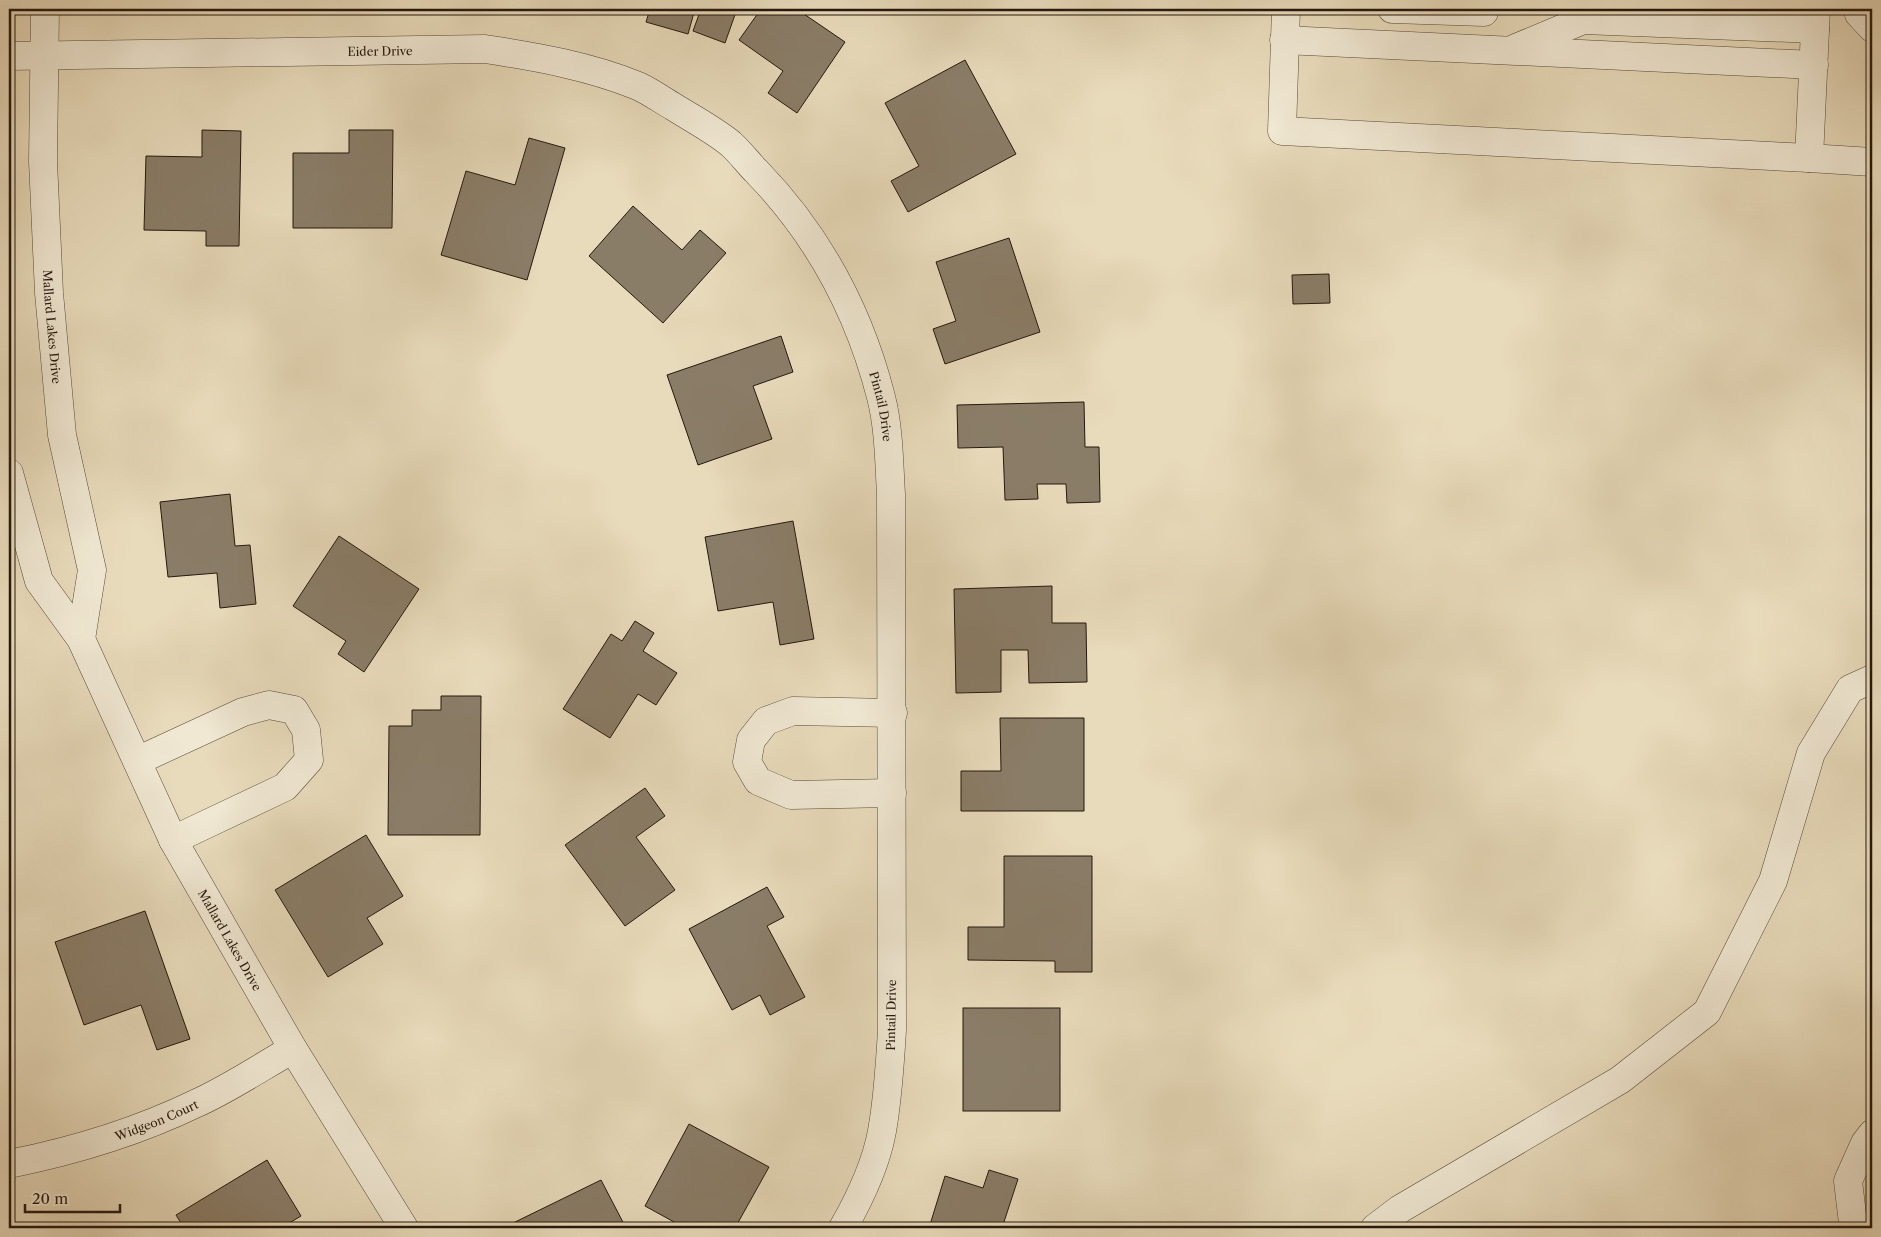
<svg xmlns="http://www.w3.org/2000/svg" width="1881" height="1237" font-family="'Libre Caslon Text',serif">
	<style>
		.building { fill: #8a7d68; stroke: #25180f }
		.lines { fill: none; stroke-linecap: round; stroke-linejoin: round }
		.minor-casing { stroke: #56493a; stroke-width: 29 }
		.minor { stroke: #f0e8d3; stroke-width: 28 }
		.labels { text-anchor: middle; dominant-baseline: central; stroke-width: 4; stroke-linejoin: round; paint-order: stroke }
		.street-label { font-size: 12px; fill: #25180f; stroke: #f0e8d3 }
	</style>
	<rect width="100%" height="100%" fill="#e8dbbb"/>
	<filter id="stains"><feTurbulence type="fractalNoise" baseFrequency=".004" numOctaves="4"/><feColorMatrix values="0 0 0 0 .2 0 0 0 0 .09 0 0 0 0 .02 0 0 0 .5 -.17"/></filter>
	<radialGradient id="worn" r=".72"><stop offset=".6" stop-color="#630" stop-opacity="0"/><stop offset="1" stop-color="#630" stop-opacity=".3"/></radialGradient>
	<g class="building">
		<path d="M650,9H695L688,34L646,22Z"/>
		<path d="M701,9H737L725,43L693,31Z"/>
		<path d="M761,9H807L804,14L845,42L797,113L768,93L783,71L739,40Z"/>
		<path d="M965,60L1016,154L908,212L891,181L919,166L885,103Z"/>
		<path d="M202,130L241,131L239,246H206V231L144,230L146,156L202,157Z"/>
		<path d="M349,130H393L392,228H293V153H349Z"/>
		<path d="M529,138L565,148L527,280L441,255L466,171L515,185Z"/>
		<path d="M633,206L682,250L700,230L726,253L663,323L589,256Z"/>
		<path d="M1009,238L1040,332L945,364L933,329L956,321L936,262Z"/>
		<path d="M1329,274L1330,303L1293,304L1292,275Z"/>
		<path d="M781,336L793,372L753,386L772,439L698,465L667,375Z"/>
		<path d="M1084,402L1085,447H1099L1100,502L1067,503L1066,484H1037L1038,499L1005,500L1003,447L958,448L957,405Z"/>
		<path d="M230,494L235,546L250,545L256,604L220,608L217,573L168,577L160,502Z"/>
		<path d="M793,521L814,639L780,645L773,602L718,611L705,537Z"/>
		<path d="M339,536L419,589L364,672L338,654L346,641L293,606Z"/>
		<path d="M1052,586V623H1086L1087,682L1029,683L1028,650H1001V692L956,693L954,589Z"/>
		<path d="M635,621L654,633L643,651L677,673L656,705L638,694L610,738L563,709L611,634L622,641Z"/>
		<path d="M441,696H481L480,835H388L389,726H412V710H441Z"/>
		<path d="M1000,718H1084V811H961V771H1001Z"/>
		<path d="M645,788L665,816L636,837L675,890L625,926L565,845Z"/>
		<path d="M366,835L403,896L367,918L383,944L328,977L275,890Z"/>
		<path d="M1004,856H1092V972H1055V961L968,960V927H1004Z"/>
		<path d="M767,887L784,917L767,926L805,997L770,1015L760,995L732,1010L689,929Z"/>
		<path d="M145,911L190,1039L157,1050L141,1005L84,1025L55,942Z"/>
		<path d="M9,991H11L14,1077H9Z"/>
		<rect x="963" y="1008" width="97" height="103"/>
		<path d="M689,1124L769,1167L735,1228H685L645,1206Z"/>
		<path d="M267,1160L301,1216L281,1228H184L176,1215Z"/>
		<path d="M989,1170L1018,1179L1002,1228H929L945,1176L983,1188Z"/>
		<path d="M601,1180L626,1228H513L511,1224Z"/>
	</g>
	<g class="lines">
		<g class="minor-casing">
			<g id="minor">
				<path id="s1" d="M45,9L43,161L49,293L62,435L92,570L81,639"/>
				<path d="M1286,9L1282,131L1809,158"/>
				<path d="M1392,9L1484,12V9"/>
				<path d="M1816,9L1809,158L1872,162"/>
				<path d="M1859,9V14L1872,28"/>
				<path d="M1284,40L1814,65"/>
				<path d="M1516,48L1583,20L1815,29"/>
				<path id="s2" d="M9,56L485,49C537,57 589,66 638,86C651,92 662,100 674,107C693,119 714,130 731,144C740,152 748,163 757,172C818,235 859,311 881,397C889,428 889,462 891,494L892,1030C890,1064 888,1098 882,1131C876,1165 860,1198 843,1228"/>
				<path id="s3" d="M9,473L39,581L81,639L173,840L293,1049L404,1228"/>
				<path d="M137,761L243,712L269,705L294,710L306,730L309,760L285,787L173,840"/>
				<path d="M892,793L791,795L758,781L747,762L751,740L766,721L793,711L893,713"/>
				<path id="s4" d="M9,1164C74,1151 137,1132 197,1103C230,1088 261,1067 293,1049"/>
				<path d="M1375,1228L1400,1209L1620,1080L1707,1012L1773,881L1811,753L1850,689L1872,679"/>
				<path d="M1857,1228L1853,1223L1848,1181L1865,1143L1872,1134"/>
			</g>
		</g>
		<use href="#minor" class="minor"/>
	</g>
	<g class="labels">
		<g class="street-label">
			<text stroke="none"><textPath href="#s2" startOffset="371">Eider Drive</textPath></text>
			<text stroke="none"><textPath href="#s1" startOffset="318">Mallard Lakes Drive</textPath></text>
			<text stroke="none"><textPath href="#s2" startOffset="1051">Pintail Drive</textPath></text>
			<text stroke="none"><textPath href="#s3" startOffset="520">Mallard Lakes Drive</textPath></text>
			<text transform="translate(891 1015) rotate(-89)">Pintail Drive</text>
			<text stroke="none"><textPath href="#s4" startOffset="154">Widgeon Court</textPath></text>
		</g>
	</g>
	<rect width="1881" height="1237" fill="none" stroke="#e8dbbb" stroke-width="30"/>
	<rect x="10" y="10" width="1861" height="1217" fill="none" stroke="#25180f" stroke-width="2.5"/>
	<rect x="15" y="15" width="1851" height="1207" fill="none" stroke="#25180f"/>
	<path d="M25 1204v8h95v-8" fill="none" stroke="#25180f" stroke-width="2.5"/>
	<text x="32" y="1204" font-size="15" fill="#25180f" stroke="#f0e8d3" stroke-width="4" paint-order="stroke">20 m</text>
	<rect width="100%" height="100%" filter="url(#stains)"/>
	<rect width="100%" height="100%" fill="url(#worn)"/>
</svg>
